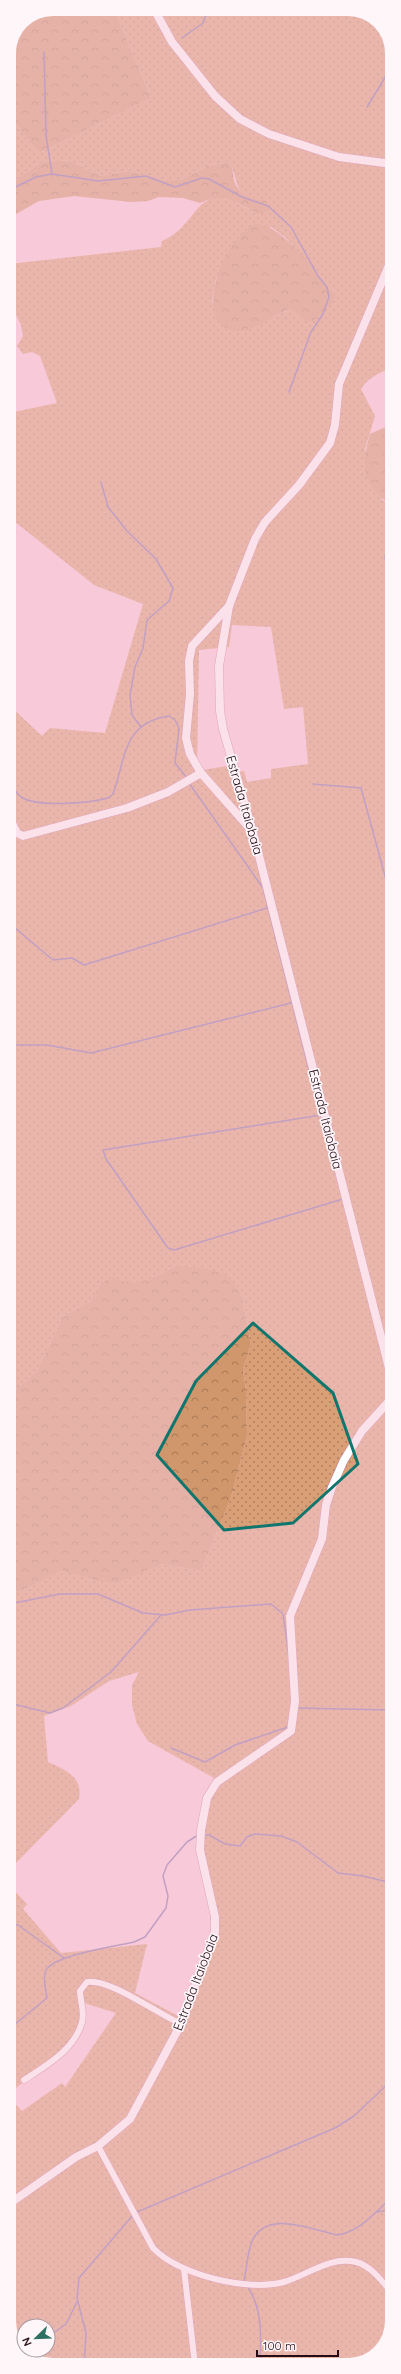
<svg xmlns="http://www.w3.org/2000/svg" width="401" height="2374" font-family="Quicksand,sans-serif">
	<style>
		.grass { fill: url(#grass-dots); fill-rule: evenodd }
		.forest { fill: url(#forest-crowns) }
		.lines { fill: none; stroke-linecap: round; stroke-linejoin: round }
		.stream { stroke: #806faa; stroke-width: 1.5 }
		.minor-casing { stroke: #c47c96; stroke-width: 7 }
		.tertiary-casing { stroke: #c47c96; stroke-width: 9 }
		.minor { stroke: #fff; stroke-width: 6 }
		.tertiary { stroke: #fff; stroke-width: 8 }
		.marked { fill: none; stroke: #0f766e; stroke-width: 3; stroke-linejoin: round }
		.labels { text-anchor: middle; dominant-baseline: central; stroke-width: 3.5; stroke-linejoin: round; paint-order: stroke }
		.street-label { font-size: 13px; fill: #260c17; stroke: #fef6f9 }
	</style>
	<defs>
		<pattern id="grass-dots" width="8" height="8" patternUnits="userSpaceOnUse"><rect width="8" height="8" fill="#d99f76"/><path d="M2 2h.1M6 6h.1" fill="none" stroke="#b08060" stroke-width="1.8" stroke-linecap="round"/></pattern>
		<pattern id="forest-crowns" width="20" height="18" patternUnits="userSpaceOnUse"><rect width="20" height="18" fill="#d0966c"/><path d="M2 6a3 3 0 1 1 6 0M12 15a3 3 0 1 1 6 0" fill="none" stroke="#a97958"/></pattern>
	</defs>
	<rect width="100%" height="100%" fill="#f8c9d8"/>
	<path class="grass" d="M114,9H354L379,22L392,47V372L388,370C379,372 366,380 361,389L375,416L365,449L382,500L392,505V2321L381,2350L354,2365H47L40,2356C15,2352 20,2349 9,2327V2097L22,2111L62,2083L65,2087L116,2013L81,2002L83,2023L70,2048L9,2093V1885L27,1904L23,1909L61,1953L147,1944L135,1993L182,2018L216,1926L196,1843L214,1778L148,1741L137,1724L132,1705V1685L139,1672L109,1681L71,1706L44,1716L48,1762C66,1770 83,1777 79,1799L9,1870V1594L30,1587L61,1569L95,1580L139,1573L162,1564L201,1571L231,1497L247,1436L246,1391L243,1369L251,1344L242,1296L175,1266C152,1278 137,1289 112,1278L100,1284L90,1302L63,1316L37,1371L9,1396V705L42,736L50,728L105,733L143,604L94,585L9,517V413L57,403L40,356L32,352L23,354L17,346L23,336L21,325L9,300V264L161,247L162,241C202,224 194,175 250,210L258,199C232,200 239,173 228,162L208,166L180,180L161,182L129,171L101,176L70,161L57,160L41,162L9,185V116L39,153L151,98ZM271,227L285,237L334,293L304,320L290,309L258,324L212,302L216,278ZM232,625L271,627L284,709L303,707L308,764L271,769V778L247,782L244,771L235,772L233,765L197,771L199,650L229,647ZM24,2326H48V2350H24Z"/>
	<g class="forest">
		<path d="M53,9H114L151,98L39,153L9,116V53L22,22Z"/>
		<path d="M57,160L70,161L101,176L129,171L161,181L180,180L208,166L228,162C234,168 232,172 234,180C239,197 252,198 266,201L269,210L264,213H259C237,205 225,190 200,203L183,198L159,197L148,201L131,202L74,196L39,201L9,218V185L41,162Z"/>
		<path d="M256,224C282,224 316,273 334,293L335,296L331,304L313,321L304,320L290,309C275,314 251,333 237,331C189,327 223,235 256,224Z"/>
		<path d="M392,421V505C363,489 361,464 370,434L388,426Z"/>
		<path d="M175,1266L204,1268L228,1275L242,1296L251,1344L243,1369L246,1391L247,1436L231,1497L201,1571L162,1564L117,1583L95,1580L61,1570L30,1587L9,1594V1396L37,1371L63,1316L90,1302L100,1284L112,1277C137,1289 152,1278 175,1266Z"/>
	</g>
	<g class="lines">
		<g class="stream">
			<path d="M182,38L203,23L206,15L212,9"/>
			<path d="M44,52L46,135L52,174"/>
			<path d="M367,107L392,66"/>
			<path d="M9,190L36,177L52,174L98,181L146,176L175,187L202,178L209,179L242,197L268,206L291,227L318,276L327,287L329,297L323,314L311,332L289,392"/>
			<path d="M101,482L108,507L127,531L156,559L173,588L169,601L147,620L143,648L135,667L130,695L132,715L141,727"/>
			<path d="M392,530L385,557L392,596"/>
			<path d="M9,778C12,785 14,792 21,797C38,808 89,803 108,798L113,794C126,759 122,723 169,716L175,720L179,728L175,763L187,778"/>
			<path d="M189,783L263,888L312,1082"/>
			<path d="M313,784L361,788L388,887L392,892"/>
			<path d="M388,881L392,875"/>
			<path d="M9,923L53,960L72,958L84,965L267,908"/>
			<path d="M9,930L14,927"/>
			<path d="M9,1045H47L91,1053L291,1003"/>
			<path d="M321,1115L103,1150L106,1159L168,1248L174,1250L343,1199"/>
			<path d="M386,1346L392,1345"/>
			<path d="M9,1604L60,1594H98L143,1613L165,1615L190,1610L271,1604L283,1614L289,1657"/>
			<path d="M9,1703L50,1713L63,1708L111,1672L161,1615"/>
			<path d="M296,1708L392,1710"/>
			<path d="M171,1748L205,1762L235,1745L288,1727"/>
			<path d="M204,1835H209L225,1844L240,1846L247,1837L255,1834L281,1836L297,1842L338,1873L363,1876L392,1883"/>
			<path d="M9,1924L18,1925L64,1958"/>
			<path d="M9,2029L47,1998C46,1990 42,1977 46,1970C55,1955 116,1946 134,1942L145,1937L166,1908L168,1896L163,1876L167,1865L187,1842L198,1835"/>
			<path d="M137,2212L335,2128L354,2116L392,2080"/>
			<path d="M377,2212L392,2209"/>
			<path d="M244,2281C247,2268 247,2251 253,2239C269,2210 314,2230 337,2235C358,2233 377,2211 392,2197"/>
			<path d="M247,2286C263,2308 261,2338 260,2365"/>
			<path d="M48,2337L66,2324L77,2302"/>
			<path d="M19,2347L26,2352"/>
			<path d="M24,2353L29,2350"/>
			<path d="M84,2365L86,2333L77,2298L79,2278L134,2214"/>
		</g>
		<g class="minor-casing">
			<g id="minor">
				<path d="M24,2080C46,2066 75,2049 82,2022C85,2012 80,2001 80,1991L87,1982C109,1978 158,2014 181,2024"/>
				<path d="M98,2146L153,2248C179,2275 248,2292 284,2282C308,2275 329,2256 356,2262C370,2265 383,2282 392,2293"/>
				<path d="M184,2269L195,2365"/>
			</g>
		</g>
		<g class="tertiary-casing">
			<g id="tertiary">
				<path d="M154,9L172,42L215,96L240,119L269,134L339,157L392,164"/>
				<path d="M392,258L339,384L335,425L330,443L299,485L265,522L255,539L229,606L219,666L220,711L223,729L253,832L392,1380"/>
				<path d="M229,606L192,646L189,661L190,694L186,738L190,754L201,773L253,832"/>
				<path d="M9,817L17,833L23,836L127,808L168,792L201,773"/>
				<path d="M9,2204L76,2157L98,2146L130,2119L181,2024L215,1932V1917L200,1850L201,1830L207,1798L217,1782L291,1731L295,1701L290,1616L322,1539L326,1505L332,1487L344,1460L362,1431L392,1398"/>
			</g>
		</g>
		<use href="#minor" class="minor"/>
		<use href="#tertiary" class="tertiary"/>
	</g>
	<path d="M0 0H401V2374H0ZM253,1323L333,1393L358,1464L293,1523L224,1530L157,1455L196,1381Z" fill="#f8c9d8" fill-opacity=".55" fill-rule="evenodd"/>
	<path class="marked" d="M253,1323L333,1393L358,1464L293,1523L224,1530L157,1455L196,1381Z"/>
	<g class="labels">
		<g class="street-label">
			<text transform="translate(245 805) rotate(74)">Estrada Itaiobaia</text>
			<text transform="translate(326 1119) rotate(76)">Estrada Itaiobaia</text>
			<text transform="translate(195 1982) rotate(-69)">Estrada Itaiobaia</text>
		</g>
	</g>
	<path d="M0 0H401V2374H0ZM53 16H348A37 37 0 0 1 385 53V2321A37 37 0 0 1 348 2358H53A37 37 0 0 1 16 2321V53A37 37 0 0 1 53 16Z" fill="#fef6f9" fill-rule="evenodd"/>
	<g transform="translate(36 2338) rotate(247)"><circle r="19" fill="#fef6f9" stroke="#a8989f"/>
	<path d="M0-3L7 15L0 10L-7 15Z" fill="#2e7162"/>
	<text y="-6" font-size="11" font-weight="bold" text-anchor="middle" fill="#260c17">N</text>
	</g>
	<path d="M257 2350v6h81v-6" fill="none" stroke="#260c17" stroke-width="2"/>
	<text x="263" y="2350" font-size="12" fill="#260c17" stroke="#fef6f9" stroke-width="3" paint-order="stroke">100 m</text>
</svg>
